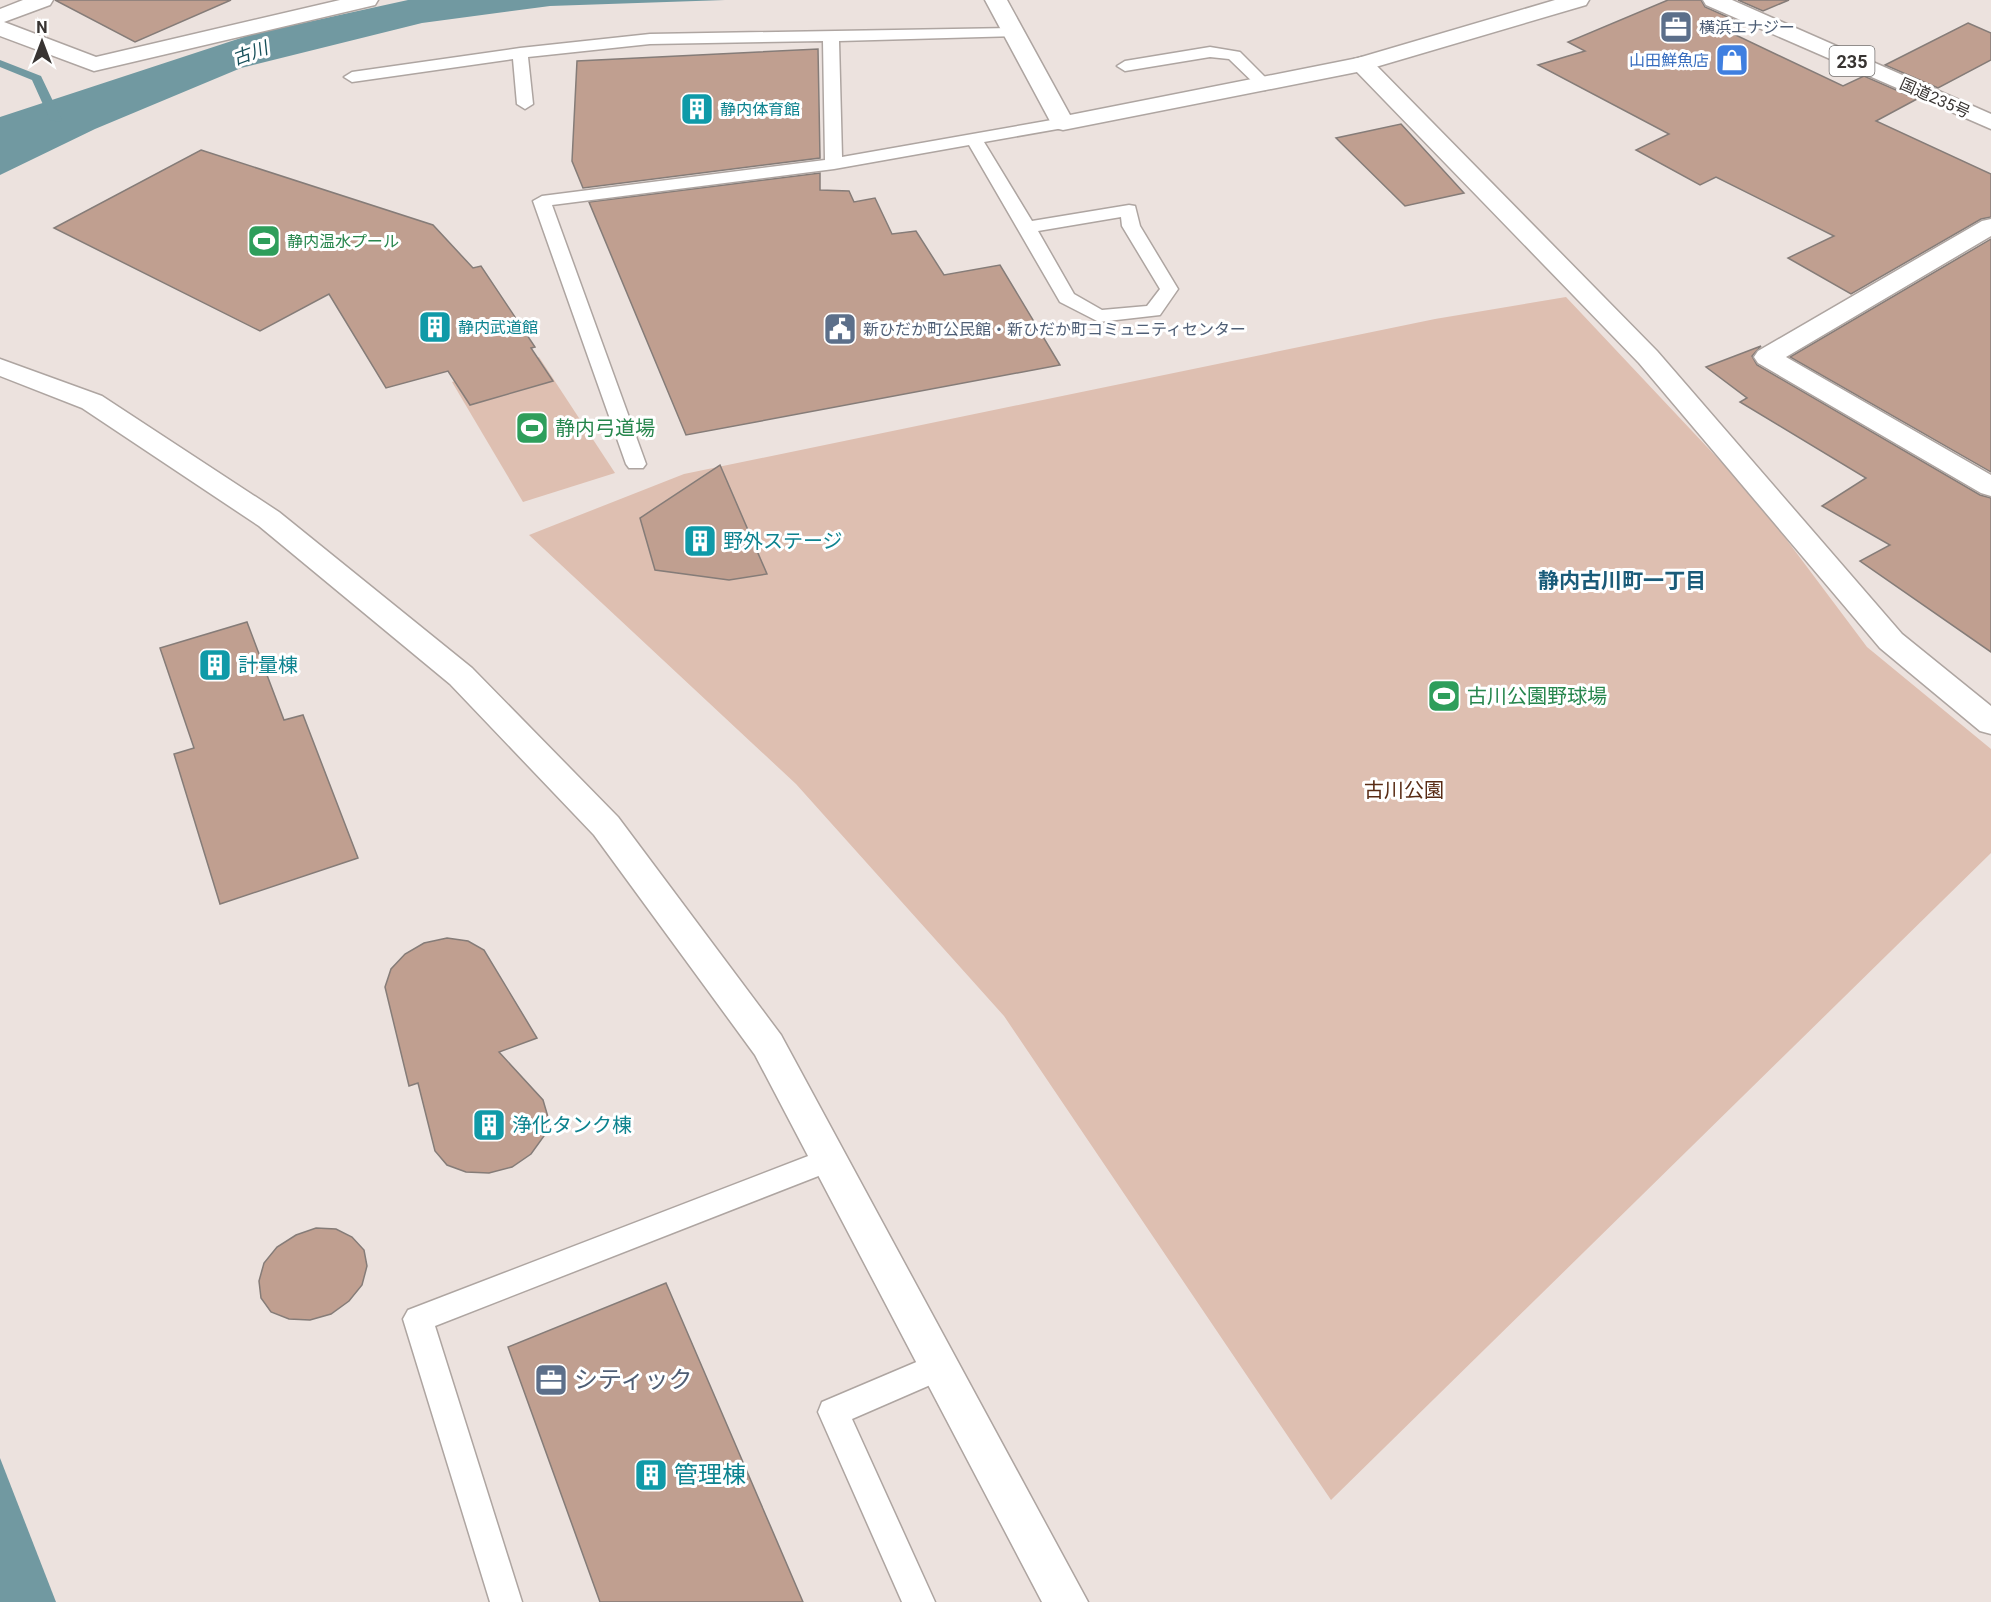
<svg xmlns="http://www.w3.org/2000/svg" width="1991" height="1602" font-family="Roboto,'Noto Sans JP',sans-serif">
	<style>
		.green { fill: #debfb1 }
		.water { fill: #7199a1 }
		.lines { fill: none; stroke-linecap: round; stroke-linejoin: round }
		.stream { fill: #7199a1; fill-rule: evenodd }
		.building { fill: #c09f90; stroke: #857c78; stroke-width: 1.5 }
		.service-casing { stroke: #aea5a1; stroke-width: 3 }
		.minor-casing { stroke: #aea5a1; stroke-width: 3 }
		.tertiary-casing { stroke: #aea5a1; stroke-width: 3 }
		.trunk-casing { stroke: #aea5a1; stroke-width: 3 }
		.service { fill: #fff; fill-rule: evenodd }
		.minor { fill: #fff; fill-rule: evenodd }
		.tertiary { fill: #fff; fill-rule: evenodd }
		.trunk { fill: #fff; fill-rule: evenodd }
		.labels { text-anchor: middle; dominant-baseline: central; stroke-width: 6; stroke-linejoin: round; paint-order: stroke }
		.far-service-label { font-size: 16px; fill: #4e5e75; stroke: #fff; text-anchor: start }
		.far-shop-label { font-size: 16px; fill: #366cbe; stroke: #fff; text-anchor: end }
		.far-street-label { font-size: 16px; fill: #383432; stroke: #fff }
		.far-culture-label { font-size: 16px; fill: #0d838f; stroke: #fff; text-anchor: start }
		.far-leisure-label { font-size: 16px; fill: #27864d; stroke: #fff; text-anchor: start }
		.far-water-label { font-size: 18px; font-style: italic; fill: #17505a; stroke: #fff }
		.shield { fill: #fff; stroke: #747170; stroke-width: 1.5 }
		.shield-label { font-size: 18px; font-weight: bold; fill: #383432 }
		.leisure-label { font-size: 20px; fill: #27864d; stroke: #fff; text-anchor: start }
		.culture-label { font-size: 20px; fill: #0d838f; stroke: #fff; text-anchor: start }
		.park-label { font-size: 20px; fill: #592c15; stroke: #fff }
		.neighbourhood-label { font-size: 21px; font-weight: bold; fill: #1a5b79; stroke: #fff }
		.near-service-label { font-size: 24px; fill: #4e5e75; stroke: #fff; text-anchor: start }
		.near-culture-label { font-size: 24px; fill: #0d838f; stroke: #fff; text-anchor: start }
	</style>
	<rect width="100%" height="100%" fill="#ece2de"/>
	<g class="green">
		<path d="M1566,297L1756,499L1867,647L1991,749V853L1331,1500L1004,1016L796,784L529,535L684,474L1435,319Z"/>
		<path d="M539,357L615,473L523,502L452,382Z"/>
	</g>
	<g class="water">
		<path d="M408,0H725L550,6L422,23L241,68L95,129L0,175V117L253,34Z"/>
		<path d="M0,1458L56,1602H0Z"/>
	</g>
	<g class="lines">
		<path class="stream" d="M0,60L41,76L62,120L60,122L50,120L32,80L0,67Z"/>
	</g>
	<g class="building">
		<path d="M55,0H231L135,42Z"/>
		<path d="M1668,0H1701L1705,7L1739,22L1723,29L1843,86L1864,76L1917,99L1876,121L1991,174V217L1981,219L1851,294L1788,258L1834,236L1716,177L1700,185L1636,150L1669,134L1538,65L1585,51L1568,42Z"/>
		<path d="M1738,0H1789L1763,11Z"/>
		<path d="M1968,23L1991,33V60L1938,88L1885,65Z"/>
		<path d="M818,49L820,158L583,188L572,161L577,61Z"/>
		<path d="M1401,124L1464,193L1405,206L1336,138Z"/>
		<path d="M201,150L433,225L473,268L481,266L535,347L531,348L553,381L470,405L448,371L386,388L329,294L260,331L54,228Z"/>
		<path d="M820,173V190L849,191L854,202L875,198L892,234L916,231L944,275L1000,265L1060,365L686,435L589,202Z"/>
		<path d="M1991,239V472L1790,357Z"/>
		<path d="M1761,346L1752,356L1757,365L1980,495L1991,498V652L1860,561L1890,545L1822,506L1866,478L1740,402L1747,398L1706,367Z"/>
		<path d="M720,465L767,574L729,580L655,570L640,518Z"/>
		<path d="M247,622L284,720L303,715L358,858L220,904L174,754L194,748L160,648Z"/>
		<path d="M447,938L468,941L484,950L537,1038L499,1052L543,1100L548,1117L544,1136L531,1154L512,1167L489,1173L466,1172L447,1165L435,1151L418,1083L409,1086L385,987L391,969L405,954L424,943Z"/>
		<path d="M316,1228L336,1229L352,1237L364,1250L367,1266L362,1285L349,1301L331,1314L310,1320L289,1319L271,1312L261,1298L259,1281L264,1263L277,1247L296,1235Z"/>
		<path d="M666,1283L803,1602H600L508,1347Z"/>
	</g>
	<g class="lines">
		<g class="service-casing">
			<g id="service">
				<path d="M1012,28L1018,30L1020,33L1018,36L839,41L842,157L1063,118L1069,119L1071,123L1069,127L984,142L1032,221L1129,205L1135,206L1140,226L1178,289L1160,315L1099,322L1060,302L969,145L834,169L552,205L646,464L643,468H629L626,464L533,201L542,196L825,160L823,41L650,44L528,57L533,104L525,109L517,104L513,59L352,82L344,77L352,72L520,48L650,34ZM1121,217L1122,226L1160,289L1147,306L1102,310L1074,294L1038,231Z"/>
				<path d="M1210,47L1240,52L1273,85L1265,90L1259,88L1229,59L1210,57L1125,71L1117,66L1125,61Z"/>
				<path d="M829,1148L839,1152L843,1160L839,1168L435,1326L522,1602H490L403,1319L408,1310Z"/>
				<path d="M940,1352L951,1356L955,1366L951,1376L852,1419L935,1602H902L818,1412L822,1402Z"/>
			</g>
		</g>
		<g class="minor-casing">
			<g id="minor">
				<path d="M23,0H53L50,5L4,22L96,57L340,0H378L375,5L94,71L0,36V9Z"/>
				<path d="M1362,57L1370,59L1657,351L1902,634L1991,706V734L1980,731L1880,648L1639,363L1354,69L1351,64L1354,59Z"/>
				<path d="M1991,219V236L1786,357L1991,475V496L1981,493L1758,363L1754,357L1758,351L1982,221Z"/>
				<path d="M0,359L102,396L279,512L472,668L618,817L781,1035L1088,1602H1042L755,1055L594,835L450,684L259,526L82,408L0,376Z"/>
			</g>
		</g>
		<g class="tertiary-casing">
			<path id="tertiary" d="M985,0H1007L1070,115L1358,58L1555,0H1589L1586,5L1362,71L1063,130L1055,128L1051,123Z"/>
		</g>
		<g class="trunk-casing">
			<path id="trunk" d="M1703,0H1732L1991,114V129L1706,5Z"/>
		</g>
		<use href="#service" class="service"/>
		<use href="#minor" class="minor"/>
		<use href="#tertiary" class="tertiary"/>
		<use href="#trunk" class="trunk"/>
	</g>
	<defs>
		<g id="office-square" transform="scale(1.725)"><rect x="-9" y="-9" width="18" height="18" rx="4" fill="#5c6f8a" stroke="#fff"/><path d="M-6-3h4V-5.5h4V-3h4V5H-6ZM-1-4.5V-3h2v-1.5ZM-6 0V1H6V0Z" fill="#fff"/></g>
		<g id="shop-square" transform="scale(1.725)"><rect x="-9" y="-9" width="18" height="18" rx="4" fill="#3f7fe0" stroke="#fff"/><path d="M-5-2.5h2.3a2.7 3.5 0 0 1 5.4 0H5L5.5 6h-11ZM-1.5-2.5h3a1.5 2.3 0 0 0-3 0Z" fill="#fff"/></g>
		<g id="building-square" transform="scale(1.725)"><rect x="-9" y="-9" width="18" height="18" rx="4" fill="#0f9aa8" stroke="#fff"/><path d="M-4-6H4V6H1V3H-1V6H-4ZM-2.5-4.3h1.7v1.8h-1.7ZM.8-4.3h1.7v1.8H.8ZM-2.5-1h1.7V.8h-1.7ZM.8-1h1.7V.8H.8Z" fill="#fff"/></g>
		<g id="stadium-square" transform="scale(1.725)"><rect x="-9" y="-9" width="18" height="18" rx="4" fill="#2e9e5b" stroke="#fff"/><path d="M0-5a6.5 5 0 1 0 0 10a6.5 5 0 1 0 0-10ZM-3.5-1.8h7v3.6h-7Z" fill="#fff"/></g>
		<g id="civic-square" transform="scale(1.725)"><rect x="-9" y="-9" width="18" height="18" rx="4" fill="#5c6f8a" stroke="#fff"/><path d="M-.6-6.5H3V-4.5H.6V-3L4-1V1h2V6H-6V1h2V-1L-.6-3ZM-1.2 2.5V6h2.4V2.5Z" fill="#fff"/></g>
	</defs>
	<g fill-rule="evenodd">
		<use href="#office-square" x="1676" y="27"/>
		<use href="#shop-square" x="1732" y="60"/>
		<use href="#building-square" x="697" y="109"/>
		<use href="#stadium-square" x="264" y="241"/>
		<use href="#building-square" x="435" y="327"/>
		<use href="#civic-square" x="840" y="329"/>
		<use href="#stadium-square" x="532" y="428"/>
		<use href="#building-square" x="700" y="541"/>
		<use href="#building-square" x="215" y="665"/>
		<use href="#stadium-square" x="1444" y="696"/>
		<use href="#building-square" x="489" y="1125"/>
		<use href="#office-square" x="551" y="1380"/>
		<use href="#building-square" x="651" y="1475"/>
	</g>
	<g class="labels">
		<g class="far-service-label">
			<text x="1699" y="27">横浜エナジー</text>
			<text x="863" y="329">新ひだか町公民館・新ひだか町コミュニティセンター</text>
		</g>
		<g class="far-shop-label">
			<text x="1709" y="60">山田鮮魚店</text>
		</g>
		<g class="far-street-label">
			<text transform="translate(1935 98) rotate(24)">国道235号</text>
		</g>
		<g class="far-culture-label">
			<text x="720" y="109">静内体育館</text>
			<text x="458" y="327">静内武道館</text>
		</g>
		<g class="far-leisure-label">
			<text x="287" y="241">静内温水プール</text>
		</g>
		<g class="far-water-label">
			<text transform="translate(250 53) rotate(-20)">古川</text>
		</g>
		<rect class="shield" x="1829.5" y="46" width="45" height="30" rx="4.5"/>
		<g class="shield-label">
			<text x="1852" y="61">235</text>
		</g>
		<g class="leisure-label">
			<text x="555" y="428">静内弓道場</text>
			<text x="1467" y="696">古川公園野球場</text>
		</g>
		<g class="culture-label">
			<text x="723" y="541">野外ステージ</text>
			<text x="238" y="665">計量棟</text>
			<text x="512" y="1125">浄化タンク棟</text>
		</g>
		<g class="park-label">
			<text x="1404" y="790">古川公園</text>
		</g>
		<g class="neighbourhood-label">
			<text x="1622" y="581">静内古川町一丁目</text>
		</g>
		<g class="near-service-label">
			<text x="574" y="1380">シティック</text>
		</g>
		<g class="near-culture-label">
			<text x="674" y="1475">管理棟</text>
		</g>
	</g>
	<g transform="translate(42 42)" stroke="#ffffff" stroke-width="4.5" paint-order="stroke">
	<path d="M0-4.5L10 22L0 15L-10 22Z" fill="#383432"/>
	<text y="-9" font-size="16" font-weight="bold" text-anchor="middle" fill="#383432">N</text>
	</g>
</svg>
